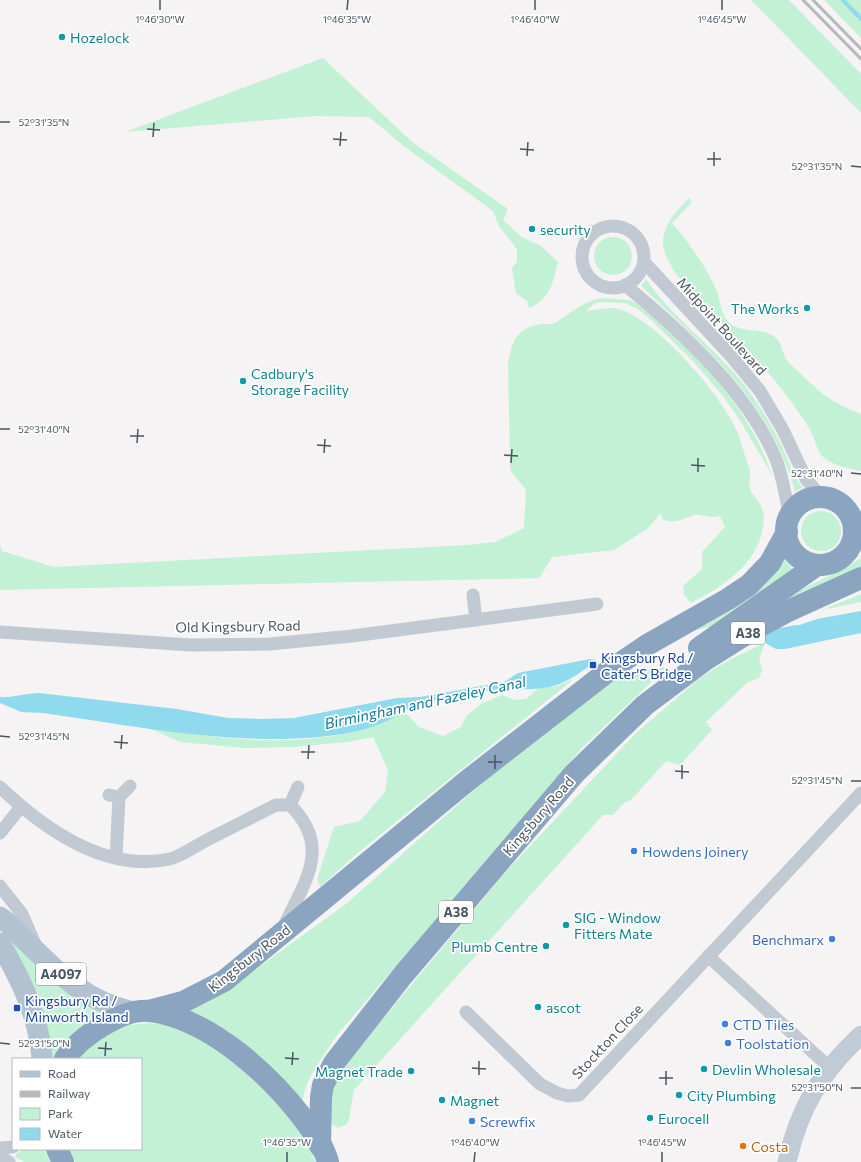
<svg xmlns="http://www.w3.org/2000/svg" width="861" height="1162" font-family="Commissioner,sans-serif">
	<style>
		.green { fill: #c3f1d5 }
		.water { fill: #90daee }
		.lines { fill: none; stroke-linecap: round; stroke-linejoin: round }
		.stream { stroke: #90daee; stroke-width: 4 }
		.canal { stroke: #90daee; stroke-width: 14 }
		.street { stroke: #c1cad2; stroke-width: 13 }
		.secondary { stroke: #c1cbd6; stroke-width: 19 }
		.primary { stroke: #b3c2d1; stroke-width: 21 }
		.highway { stroke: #8ba5c1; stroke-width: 22 }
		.rail { stroke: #b5b8bd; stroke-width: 3 }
		.ticks { fill: none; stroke: #4a5661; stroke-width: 1.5 }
		.culture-dot { fill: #0f9aa8; stroke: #fff; stroke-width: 1.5 }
		.transit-dot { fill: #1a4fb4; stroke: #fff; stroke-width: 1.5 }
		.shop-dot { fill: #3f7fe0; stroke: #fff; stroke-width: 1.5 }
		.food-dot { fill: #e8710a; stroke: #fff; stroke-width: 1.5 }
		.labels { text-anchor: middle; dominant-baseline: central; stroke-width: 3.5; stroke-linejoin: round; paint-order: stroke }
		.shield { fill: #fff; stroke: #808990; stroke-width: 1 }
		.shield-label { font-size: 13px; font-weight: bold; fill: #4a5661 }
		.culture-label { font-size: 14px; fill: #0d838f; stroke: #fff; text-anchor: start }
		.street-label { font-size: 14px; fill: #4a5661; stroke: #fff }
		.transit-label { font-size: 14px; fill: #164399; stroke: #fff; text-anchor: start }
		.shop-label { font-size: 14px; fill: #366cbe; stroke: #fff; text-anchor: start }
		.food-label { font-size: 14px; fill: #c56008; stroke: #fff; text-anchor: start }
		.water-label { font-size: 15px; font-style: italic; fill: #0c7c9b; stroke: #fff }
		.ticks-label { font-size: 10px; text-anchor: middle; fill: #4a5661; stroke: #fff; stroke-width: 3.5; stroke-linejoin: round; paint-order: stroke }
	</style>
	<rect width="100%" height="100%" fill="#f5f3f3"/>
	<g class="green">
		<path d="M751,0H789L861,74V113Z"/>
		<path d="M824,0H861V38Z"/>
		<path d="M323,58L412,142L508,209L503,220L522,237L541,246L558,262C553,282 550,300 529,308L527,301L516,293L512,268L517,262V249L499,226L493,211L405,147L369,117L315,116L125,132Z"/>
		<path d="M689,198L692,202L672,223C688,241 708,269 717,292C721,301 720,312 727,320C740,336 764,325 777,339C782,344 782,353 786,359C789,364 796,369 801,374C822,395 833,403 861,414V471C848,468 835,466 824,458C817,452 814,436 809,428C793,402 772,376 752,354C729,329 666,278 663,244C662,226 677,210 689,198Z"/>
		<circle cx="613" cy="256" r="19"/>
		<path d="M646,279C673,319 716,348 746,387C759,405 771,424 781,444C788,459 792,475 803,488L795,491C769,401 707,348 641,286Z"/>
		<path d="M600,298L629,300L636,303C692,348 749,406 772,475L741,422L723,396L693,361L651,320L638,309L624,303L603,302L595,303L586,311C595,311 609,306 619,309C658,321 724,397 739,436C741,444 748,464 750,471C750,477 749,484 750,489C751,492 754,495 755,497C763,507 765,514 763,527C758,564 721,588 691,603L684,595L683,586L702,569V552L725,527L720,516C709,519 700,514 694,515C682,518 676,525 662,519L661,513L647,529L614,550L552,557L539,578L0,590V545L2,551L54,567L468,545L495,542L524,528L526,490L511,471L510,465L508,364C512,340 517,328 542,324C547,324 553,325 557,322C571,312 582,303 600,298Z"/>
		<circle cx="821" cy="531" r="20"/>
		<path d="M861,558V570L786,602L789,594H792L841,570Z"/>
		<path d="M785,560L794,571L719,625L678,634L764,585Z"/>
		<path d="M861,594V602L822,610Z"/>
		<path d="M765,643L759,659L762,670L759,678L748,682L706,722L712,730L680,765L666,761L631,800L625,802L613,815H603L354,1090L349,1119L347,1124L338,1128L332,1124C328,1104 332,1089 340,1070L504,874L636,733L701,677L733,658Z"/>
		<path d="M667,667L583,747L337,1035C323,1057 305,1078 302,1104L180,1012L241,980L346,904L499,768L619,675Z"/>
		<path d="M575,678L360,851L320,887L317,879L334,827L360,821L385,792L388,770L373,737L347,742L294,747L245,748L180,742L149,728C227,740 333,754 404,711L419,727L443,736L461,727L467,715L483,703L502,695L515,700L526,699L539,688L557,686Z"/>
		<path d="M11,938L105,1014L56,1059H53L7,941Z"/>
		<path d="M149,1023C161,1024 173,1025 185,1030C195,1033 204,1042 213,1048C257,1079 294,1112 316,1162H75L68,1149H141V1059H75L97,1037L130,1025Z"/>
		<path d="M25,1149H44L51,1162H24L15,1157L16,1154Z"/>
	</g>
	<g class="water">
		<path d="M861,611V633L785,649H776L765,643L791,628L817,619Z"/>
		<path d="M590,659L597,660C563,687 550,691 506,689C491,688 464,696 449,698C439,700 428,701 419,704C408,708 398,716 387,721C370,729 347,734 328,736C233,747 137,726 42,713L21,712L0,703V697C13,698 26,693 39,693L177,709L228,718L261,719L294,718L397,698L420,697L504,682L518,673Z"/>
	</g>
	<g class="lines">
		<path class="stream" d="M843,0L861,19"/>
		<path class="canal" d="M770,637L796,632"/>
		<g class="street">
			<circle cx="613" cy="257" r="31"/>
			<path d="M644,262L731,356L760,391L783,430L806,479L821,497"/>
			<path d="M625,285C679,329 747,391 775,457C783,475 785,497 790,516"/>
			<path d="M473,595L476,620"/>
			<path d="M0,632L190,645L270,644L352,636L597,604"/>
			<path d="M0,787C44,829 105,873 170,859C181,856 193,848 203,842C227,830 252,817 276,805H290C333,847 304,883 283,928"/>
			<path d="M109,795L119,797L130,786"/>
			<path d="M290,805L298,787"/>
			<path d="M0,833L21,807"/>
			<path d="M116,857L119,797"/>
			<path d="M0,886L22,914L35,944"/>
			<path d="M708,956L829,1067"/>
			<path d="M466,1012L540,1084L557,1093L568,1096L579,1095L861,793"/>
			<path d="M0,1148L13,1147"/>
			<path d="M0,1157L9,1162"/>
		</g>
		<path class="secondary" d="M787,1162C799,1108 821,1072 861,1035"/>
		<g class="primary">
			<path d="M0,917C11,924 19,935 29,944C62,977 87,1002 134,1012"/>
			<path d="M0,943C21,980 39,1016 42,1059"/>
		</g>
		<g class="highway">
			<circle cx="820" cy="531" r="34"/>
			<path d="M699,648L817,565"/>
			<path d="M149,1011L183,1002L224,981L467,781L607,672L647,645L728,599L749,585L770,563L787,532"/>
			<path d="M65,1059C79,1037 123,1008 150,1011C208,1018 268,1073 302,1117C312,1130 324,1146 328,1162"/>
			<path d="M320,1146L321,1097L323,1085L334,1063L403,975L574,774L645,705L705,660L751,631L786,612L861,578"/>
			<path d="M57,1149L63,1162"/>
		</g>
		<g class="rail">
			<path d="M803,0L861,59"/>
			<path d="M813,0L861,49"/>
		</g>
	</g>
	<path class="ticks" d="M160,10V0M347,10L348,0M535,10V0M722,10V0M0,122H10M147,129L160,130M153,137L154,123M333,139L347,140M340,146L341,132M520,149L534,150M527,156L528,142M707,159H721M714,166V152M851,166L861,167M0,429H10M130,436H144M137,443L138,429M317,445L331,446M324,453L325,439M504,455L518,456M511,463L512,449M691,465L705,466M698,472V458M851,473L861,474M0,736L10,737M114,742L128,743M121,749L122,735M301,752H315M308,759L309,745M488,762H502M495,769V755M675,771L689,772M682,779V765M851,781H861M0,1043L10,1044M98,1048L112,1049M105,1056L106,1042M285,1058L299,1059M292,1065L293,1052M472,1068L486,1069M479,1075V1061M659,1078H673M666,1085V1071M851,1088H861M287,1162V1152M474,1162L475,1152M662,1162V1152"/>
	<g class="culture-dot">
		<circle cx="62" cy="37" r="4"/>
		<circle cx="532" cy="229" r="4"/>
		<circle cx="807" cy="308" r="4"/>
		<circle cx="243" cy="381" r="4"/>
		<circle cx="566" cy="925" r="4"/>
		<circle cx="546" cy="946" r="4"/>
		<circle cx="538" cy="1007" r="4"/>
		<circle cx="704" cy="1069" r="4"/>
		<circle cx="411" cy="1071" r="4"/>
		<circle cx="679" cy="1095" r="4"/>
		<circle cx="442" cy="1100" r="4"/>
		<circle cx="650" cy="1118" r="4"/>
	</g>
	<g class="transit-dot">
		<rect x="589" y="661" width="8" height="8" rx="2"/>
		<rect x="13" y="1004" width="8" height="8" rx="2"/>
	</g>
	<g class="shop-dot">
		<circle cx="634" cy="851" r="4"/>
		<circle cx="832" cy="939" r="4"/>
		<circle cx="725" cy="1024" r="4"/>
		<circle cx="728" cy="1043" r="4"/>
		<circle cx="472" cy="1121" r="4"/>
	</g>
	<circle class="food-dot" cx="743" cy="1146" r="4"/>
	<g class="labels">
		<g class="shield">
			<rect x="731" y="622" width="34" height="22" rx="3"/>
			<rect x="439" y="901" width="34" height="22" rx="3"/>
			<rect x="36" y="963" width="50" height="22" rx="3"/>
		</g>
		<g class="shield-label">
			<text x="748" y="633">A38</text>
			<text x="456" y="912">A38</text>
			<text x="61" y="974">A4097</text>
		</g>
		<g class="culture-label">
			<text x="70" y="37">Hozelock</text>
			<text x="540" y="229">security</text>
			<text x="799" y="308" text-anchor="end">The Works</text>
			<text x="251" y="373">Cadbury's<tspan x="251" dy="16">Storage Facility</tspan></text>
			<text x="574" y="917">SIG - Window<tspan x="574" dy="16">Fitters Mate</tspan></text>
			<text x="538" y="946" text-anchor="end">Plumb Centre</text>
			<text x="546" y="1007">ascot</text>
			<text x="712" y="1069">Devlin Wholesale</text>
			<text x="403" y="1071" text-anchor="end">Magnet Trade</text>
			<text x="687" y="1095">City Plumbing</text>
			<text x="450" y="1100">Magnet</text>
			<text x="658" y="1118">Eurocell</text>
		</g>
		<g class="street-label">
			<text transform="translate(722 326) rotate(48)">Midpoint Boulevard</text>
			<text transform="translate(238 626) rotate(-1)">Old Kingsbury Road</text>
			<text transform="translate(538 816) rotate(-49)">Kingsbury Road</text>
			<text transform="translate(249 958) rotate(-38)">Kingsbury Road</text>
			<text transform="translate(607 1041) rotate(-47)">Stockton Close</text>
		</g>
		<g class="transit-label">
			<text x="601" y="657">Kingsbury Rd /<tspan x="601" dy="16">Cater'S Bridge</tspan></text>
			<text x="25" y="1000">Kingsbury Rd /<tspan x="25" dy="16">Minworth Island</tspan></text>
		</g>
		<g class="shop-label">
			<text x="642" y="851">Howdens Joinery</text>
			<text x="824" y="939" text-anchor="end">Benchmarx</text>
			<text x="733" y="1024">CTD Tiles</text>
			<text x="736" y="1043">Toolstation</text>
			<text x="480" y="1121">Screwfix</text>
		</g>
		<g class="food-label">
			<text x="751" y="1146">Costa</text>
		</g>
		<g class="water-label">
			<text transform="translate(425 702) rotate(-12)">Birmingham and Fazeley Canal</text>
		</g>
	</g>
	<g class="ticks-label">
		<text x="160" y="23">1°46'30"W</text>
		<text x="347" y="23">1°46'35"W</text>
		<text x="535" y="23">1°46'40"W</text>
		<text x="722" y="23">1°46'45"W</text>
		<text x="44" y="126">52°31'35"N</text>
		<text x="817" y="170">52°31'35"N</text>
		<text x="44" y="433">52°31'40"N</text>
		<text x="817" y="477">52°31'40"N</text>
		<text x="44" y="740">52°31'45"N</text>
		<text x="817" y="784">52°31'45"N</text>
		<text x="44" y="1047">52°31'50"N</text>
		<text x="817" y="1091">52°31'50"N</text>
		<text x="287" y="1146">1°46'35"W</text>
		<text x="475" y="1146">1°46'40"W</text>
		<text x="662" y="1146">1°46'45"W</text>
	</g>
	<rect x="12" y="1058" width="130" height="92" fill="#ffffff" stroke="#b7bbc0"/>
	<rect x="20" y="1071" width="20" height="6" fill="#b3c2d1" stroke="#b7bbc0"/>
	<text x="48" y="1078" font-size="12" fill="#4a5661">Road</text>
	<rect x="20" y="1091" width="20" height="6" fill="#b5b8bd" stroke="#b7bbc0"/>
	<text x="48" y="1098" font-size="12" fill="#4a5661">Railway</text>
	<rect x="20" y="1108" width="20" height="12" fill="#c3f1d5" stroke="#b7bbc0"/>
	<text x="48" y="1118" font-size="12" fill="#4a5661">Park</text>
	<rect x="20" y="1128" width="20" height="12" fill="#90daee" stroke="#b7bbc0"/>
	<text x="48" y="1138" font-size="12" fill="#4a5661">Water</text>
</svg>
